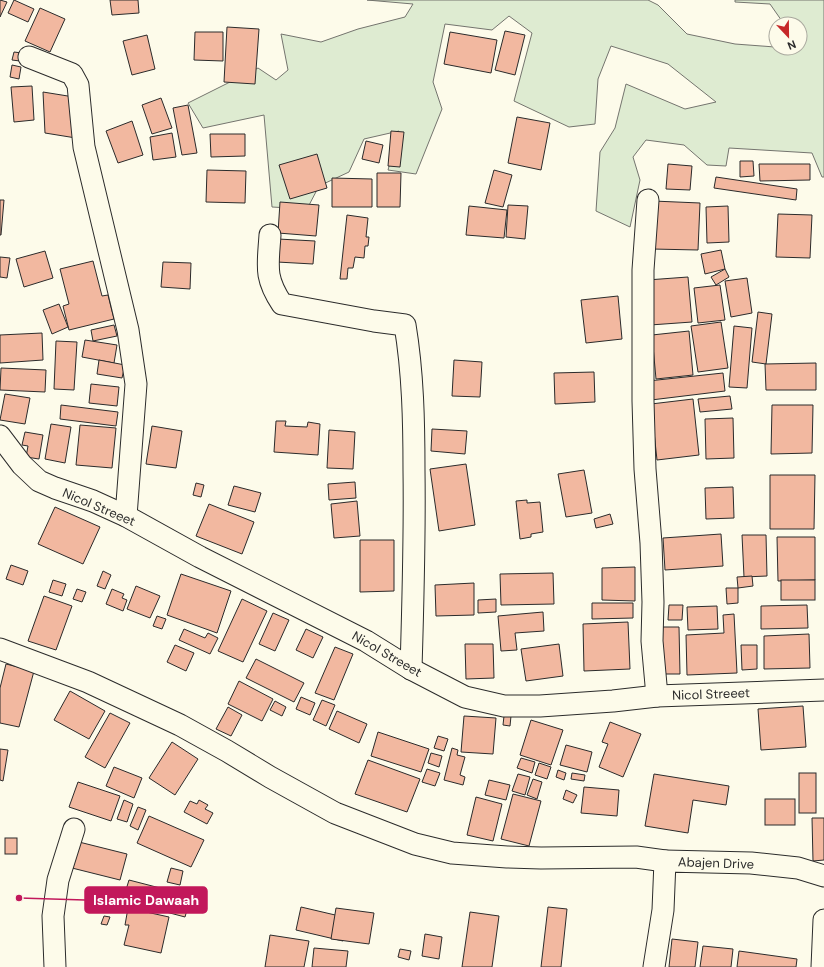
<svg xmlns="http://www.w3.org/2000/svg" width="824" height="967" font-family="'DM Sans',sans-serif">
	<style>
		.green { fill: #deebd1; stroke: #74746e }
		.building { fill: #f2b8a0; stroke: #2b2b2b }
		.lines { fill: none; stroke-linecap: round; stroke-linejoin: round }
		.minor-casing { stroke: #2b2b2b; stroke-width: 23 }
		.minor { stroke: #fdfbea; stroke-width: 21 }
		.labels { text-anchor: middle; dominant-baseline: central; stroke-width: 3; stroke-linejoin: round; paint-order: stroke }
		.street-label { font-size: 13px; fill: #2b2b2b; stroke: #fdfbea }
		.leader { fill: none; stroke: #c2185b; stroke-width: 1.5 }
		.callout-dot { fill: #c2185b; stroke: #fdfbea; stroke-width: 1.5 }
		.callout { fill: #c2185b; stroke: #c2185b; stroke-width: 1.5 }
		.callout-label { font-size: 14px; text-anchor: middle; font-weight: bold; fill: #fff }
	</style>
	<rect width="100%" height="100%" fill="#fdfbea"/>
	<path class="green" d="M367,0H648L658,5L687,34L735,44L775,47L776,45V48H800V24H784L770,4L735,2V0H824V177H822L812,153L729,148L726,166L707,165L684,145L646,140L633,157L640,180L630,227L596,211L600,152L615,128L626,84L685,109L716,102L668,64L611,46L598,79L595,124L569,127L514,101L532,33L509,16L492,30L445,24L433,82L442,109L416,174L388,170L399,131L364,139L349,172L319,186L307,209L272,207L264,115L203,128L188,103L258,68L276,80L288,70L281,34L321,42L358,29L405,17L413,4Z"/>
	<g class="building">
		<path d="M0,0L7,2L0,17Z"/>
		<path d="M14,0L34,9L28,22L8,13Z"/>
		<path d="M110,0H138L139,13L112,15Z"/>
		<path d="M40,8L65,19L50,52L25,41Z"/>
		<path d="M227,27L259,29L255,84L224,82Z"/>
		<path d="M505,31L525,35L515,75L495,70Z"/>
		<path d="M195,32H223V61L194,60Z"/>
		<path d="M450,32L497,40L491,73L444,64Z"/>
		<path d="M147,35L155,69L132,75L123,41Z"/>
		<path d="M14,52L22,53L20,61L12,60Z"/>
		<path d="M12,65L21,67L19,79L10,77Z"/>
		<path d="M32,86L34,120L14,122L11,87Z"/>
		<path d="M43,92L74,97L76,138L45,133Z"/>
		<path d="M161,98L172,128L152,134L142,105Z"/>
		<path d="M188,105L197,153L182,155L173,108Z"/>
		<path d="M517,117L550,123L541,170L508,163Z"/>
		<path d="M132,121L143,155L118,163L106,131Z"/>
		<path d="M391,131L404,132L400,167L388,166Z"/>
		<path d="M172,133L176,157L153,160L150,137Z"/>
		<path d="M210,134H245V156L211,157Z"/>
		<path d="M366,141L383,145L379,163L362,159Z"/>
		<path d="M317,154L327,188L290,199L279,165Z"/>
		<path d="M740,161H753L754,176L740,177Z"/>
		<path d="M668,164L692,166L690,190L666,189Z"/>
		<path d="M759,164H810V180L760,181Z"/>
		<path d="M207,170L246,171L245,203L206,202Z"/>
		<path d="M494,170L512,175L503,207L485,203Z"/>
		<path d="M377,173H401L400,207H377Z"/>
		<path d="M716,177L797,189L796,200L714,188Z"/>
		<path d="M332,178L372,179V207H332Z"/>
		<path d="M0,200H4L1,235H0Z"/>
		<path d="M653,201L700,203L698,250L652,249Z"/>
		<path d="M280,202L319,205L316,236L278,233Z"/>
		<path d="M508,205L528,206L525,239L506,237Z"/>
		<path d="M469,206L507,210L504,238L466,235Z"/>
		<path d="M728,206L729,242L707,243L706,207Z"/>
		<path d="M778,214L812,215L810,258L776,257Z"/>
		<path d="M347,215L368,218L366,237H369L368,246H365L364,258L355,257L353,268H348L347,279H340Z"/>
		<path d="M278,239L315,241L313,264L277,262Z"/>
		<path d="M721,250L725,269L705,274L701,254Z"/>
		<path d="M45,251L53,278L24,287L16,259Z"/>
		<path d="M0,257L10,258L7,278L0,277Z"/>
		<path d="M93,261L102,296L108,295L114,319L69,330L63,306L69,304L60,269Z"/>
		<path d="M163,262L191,263L190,289L161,287Z"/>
		<path d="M725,269L729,277L716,285L711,277Z"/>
		<path d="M688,277L692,322L650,325L647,280Z"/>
		<path d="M747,278L752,313L731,317L725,281Z"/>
		<path d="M720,285L725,320L698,323L694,288Z"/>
		<path d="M618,296L622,339L586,343L581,300Z"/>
		<path d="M59,304L68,327L52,334L43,310Z"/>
		<path d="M758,312L772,314L766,364L752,362Z"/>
		<path d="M721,322L728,368L698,372L691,326Z"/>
		<path d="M114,325L117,336L93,341L91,330Z"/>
		<path d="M734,326L752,328L747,388L729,387Z"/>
		<path d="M689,331L693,375L656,379L652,335Z"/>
		<path d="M42,333L43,360L0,363V335Z"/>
		<path d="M85,340L117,345L114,363L82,357Z"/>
		<path d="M56,341L77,342L74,390L54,389Z"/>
		<path d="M99,360L125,365L122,378L97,374Z"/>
		<path d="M454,360L482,362L480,397L452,396Z"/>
		<path d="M816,363V390H766L765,364Z"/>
		<path d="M1,368L46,370L45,392L0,390Z"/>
		<path d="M594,372L595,402L555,404L554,373Z"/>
		<path d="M723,373L725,391L651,400L648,381Z"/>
		<path d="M91,384L119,387L117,406L89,403Z"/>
		<path d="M5,394L30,398L25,424L0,420Z"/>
		<path d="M730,396L732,409L700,412L698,399Z"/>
		<path d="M693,399L699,455L657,460L651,404Z"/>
		<path d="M61,405L118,412L116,426L60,419Z"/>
		<path d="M772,405H813L812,453L771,454Z"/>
		<path d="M733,418L734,458L706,459L705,419Z"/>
		<path d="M276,421H286L285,426L307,427L308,422L320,424L318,455L274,452Z"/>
		<path d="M51,424L71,427L65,463L45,459Z"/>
		<path d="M80,425L116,428L112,468L76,465Z"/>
		<path d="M152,426L182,431L176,468L146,464Z"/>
		<path d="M432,429L467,431L465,454L431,451Z"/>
		<path d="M329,430L355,432L353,469L327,468Z"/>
		<path d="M25,432L43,435L39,459L26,457L28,446L22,445Z"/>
		<path d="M466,464L475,525L439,531L430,469Z"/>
		<path d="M584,470L592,513L566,517L558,474Z"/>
		<path d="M770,475H815L814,529H770Z"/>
		<path d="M355,482L356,498L329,500L328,484Z"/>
		<path d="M196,483L204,485L201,497L193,495Z"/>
		<path d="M234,486L261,493L255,512L228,505Z"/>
		<path d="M733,487L734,518L706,519L705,488Z"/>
		<path d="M527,500V503L540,502L543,532L531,534V537L520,539L516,501Z"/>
		<path d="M357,501L360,536L334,538L331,504Z"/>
		<path d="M209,504L254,522L242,554L196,536Z"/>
		<path d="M55,507L100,527L83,564L38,544Z"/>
		<path d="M610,514L613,524L596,528L594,519Z"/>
		<path d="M721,534L723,566L665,570L663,538Z"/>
		<path d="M742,535H766L767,576L744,577Z"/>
		<path d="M777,537H815V580L778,581Z"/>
		<path d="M360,540H394V591L360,592Z"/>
		<path d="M11,565L28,571L23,585L6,579Z"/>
		<path d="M635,567V601L602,600V568Z"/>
		<path d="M103,571L111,575L105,589L97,586Z"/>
		<path d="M553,573L554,604L501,605L500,574Z"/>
		<path d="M181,574L231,591L217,633L167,615Z"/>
		<path d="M752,576L753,586L738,588L737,577Z"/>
		<path d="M53,580L66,584L62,596L49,592Z"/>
		<rect x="781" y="580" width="34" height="20"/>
		<path d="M474,583V615L436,616L435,585Z"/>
		<path d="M136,586L160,596L150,618L127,609Z"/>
		<path d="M726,588H738V603L727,604Z"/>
		<path d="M77,589L86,592L82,602L73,599Z"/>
		<path d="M112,589L124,594L122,598L127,600L123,611L106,604Z"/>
		<path d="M44,596L72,606L56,650L28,641Z"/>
		<path d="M242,599L267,611L243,662L218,651Z"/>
		<path d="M496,599V612L478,613V600Z"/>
		<path d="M592,603H633V618L592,619Z"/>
		<path d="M669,605H683L682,620H668Z"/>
		<path d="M807,605L808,628L761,629V606Z"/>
		<path d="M717,606L718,629L688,630L687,607Z"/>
		<path d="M543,612L544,631L515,633L517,650L501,651L498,616Z"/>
		<path d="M273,613L289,620L275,651L259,644Z"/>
		<path d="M734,614L737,673L687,675L686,635L724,633L723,615Z"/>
		<path d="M157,616L166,619L162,629L153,626Z"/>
		<path d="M628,622L630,669L584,671L583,624Z"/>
		<path d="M660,627H679L680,674H661Z"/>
		<path d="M184,629L205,638L208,633L218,638L210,654L179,640Z"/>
		<path d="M306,629L323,637L313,658L296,650Z"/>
		<path d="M809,634L810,668L764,669V636Z"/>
		<path d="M465,644H493L494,678L466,679Z"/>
		<path d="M559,644L563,676L526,681L521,649Z"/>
		<path d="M175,645L194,653L186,671L167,662Z"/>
		<path d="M741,645H757V669L742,670Z"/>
		<path d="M335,647L353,654L334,700L315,693Z"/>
		<path d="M256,659L304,683L294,702L246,678Z"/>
		<path d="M6,664L34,671L19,727L0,723V688Z"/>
		<path d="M239,681L273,699L262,721L228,704Z"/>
		<path d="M70,691L105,711L89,739L54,720Z"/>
		<path d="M301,697L315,703L310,715L296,709Z"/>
		<path d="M322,700L335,705L326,726L313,720Z"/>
		<path d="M275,701L286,707L282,716L270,710Z"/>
		<path d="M803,706L806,747L761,750L758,709Z"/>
		<path d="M228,707L242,715L231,736L216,729Z"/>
		<path d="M337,711L367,724L359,743L329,729Z"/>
		<path d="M110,713L130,723L105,768L85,757Z"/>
		<path d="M464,716L496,718L493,754L461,752Z"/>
		<path d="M504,716H511L510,726L503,725Z"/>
		<path d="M531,720L563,730L551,765L520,755Z"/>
		<path d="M610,722L641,734L623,777L599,767L608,744L602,742Z"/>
		<path d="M378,732L429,749L421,772L371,756Z"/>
		<path d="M438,736L448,739L444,751L434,748Z"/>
		<path d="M172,742L198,759L175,795L149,778Z"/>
		<path d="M566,745L592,752L587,772L560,765Z"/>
		<path d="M452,748L458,750L457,755L465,757L460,775L465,777L463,785L444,780Z"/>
		<path d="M0,749L8,750L3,781L0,780Z"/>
		<path d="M431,753L442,756L439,767L428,763Z"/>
		<path d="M521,758L535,762L532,773L517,768Z"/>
		<path d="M368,760L420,779L407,812L355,794Z"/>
		<path d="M539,763L551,767L547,779L535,775Z"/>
		<path d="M114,767L142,778L134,798L106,786Z"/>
		<path d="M427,769L440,773L435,786L422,782Z"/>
		<path d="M558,770L566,773L564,780L556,777Z"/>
		<path d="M572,773L585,775L584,781L571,779Z"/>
		<rect x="799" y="773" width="17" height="40"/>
		<path d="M518,774L530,777L525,795L512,791Z"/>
		<path d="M654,774L729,786L726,805L693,800L688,833L645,826Z"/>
		<path d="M533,779L542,782L537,799L527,795Z"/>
		<path d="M489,780L510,785L506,800L485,795Z"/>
		<path d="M78,782L120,796L111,821L69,807Z"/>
		<path d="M584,787L619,790L617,816L581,813Z"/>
		<path d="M566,790L577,795L573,803L563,799Z"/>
		<path d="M513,794L541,801L529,846L501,839Z"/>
		<path d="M476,797L502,804L493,841L467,835Z"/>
		<rect x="765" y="799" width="30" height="26"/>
		<path d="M124,800L133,804L127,822L117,819Z"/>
		<path d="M199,800L208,805L205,809L213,813L207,824L184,812L190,801L197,804Z"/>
		<path d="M138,807L146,810L138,830L130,826Z"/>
		<path d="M149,816L204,840L191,867L137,843Z"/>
		<path d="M812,818H824V860L813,861Z"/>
		<rect x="5" y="838" width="12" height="16"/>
		<path d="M75,841L127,854L120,880L68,867Z"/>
		<path d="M171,868L183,871L180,885L167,882Z"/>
		<path d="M129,880L191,896L185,917L151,908L153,900L125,893Z"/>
		<path d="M301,907L348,918L343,941L296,930Z"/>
		<path d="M548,907L567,909L561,967H541Z"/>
		<path d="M128,908L169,917L161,953L124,945L129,925H125Z"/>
		<path d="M336,908L374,913L369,944L331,939Z"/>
		<path d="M470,912L499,916L492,967H462Z"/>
		<path d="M104,916L110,917L107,925L101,924Z"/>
		<path d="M425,934L442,937L439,959L422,956Z"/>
		<path d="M270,935L309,941L304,967H265Z"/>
		<path d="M672,939L698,942L695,967H669Z"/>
		<path d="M703,946L733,949L731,967H700Z"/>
		<path d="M314,948L348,951L346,967H312Z"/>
		<path d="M400,949L411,951L409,960L398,957Z"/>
		<path d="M739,951L797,959L796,967H737Z"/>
	</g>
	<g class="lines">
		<g class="minor-casing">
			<g id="minor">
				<path d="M29,57L72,74L78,85L84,147L128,330L136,384L126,516"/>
				<path d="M648,200L643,270V401L645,469L651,543L653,602L652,641L657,696"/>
				<path d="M270,235C268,266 264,277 282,304L374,321L405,325C413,373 414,422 414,471C415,537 413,603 411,669"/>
				<path d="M0,436L22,465L39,481L55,488L93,501L126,516L200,557L366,641L411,669L465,697L504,706H540L613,701L657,696L824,690"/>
				<path d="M0,649L88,682L180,725L227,751L270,777L335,813L415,844L452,853L507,857L541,858L636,857L665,861"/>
				<path d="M55,967L53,916L58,880L74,829"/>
				<path d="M654,967L663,910L665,861L751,863L798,868L824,876"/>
				<path d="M822,967L824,920"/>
			</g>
		</g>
		<use href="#minor" class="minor"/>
	</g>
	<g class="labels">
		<g class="street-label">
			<text transform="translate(99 507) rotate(23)">Nicol Streeet</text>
			<text transform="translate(387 654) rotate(30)">Nicol Streeet</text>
			<text transform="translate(711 694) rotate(-2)">Nicol Streeet</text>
			<text transform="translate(716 863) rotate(2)">Abajen Drive</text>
		</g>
	</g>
	<path class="leader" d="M19 898L85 900"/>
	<circle class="callout-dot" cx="19" cy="898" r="4"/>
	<rect class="callout" x="85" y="887" width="122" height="26" rx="4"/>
	<g class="callout-label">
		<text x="146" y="905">Islamic Dawaah</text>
	</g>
	<g transform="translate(788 36) rotate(158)"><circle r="19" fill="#fdfbea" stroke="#a9a89e"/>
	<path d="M0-3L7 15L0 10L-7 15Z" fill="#c62828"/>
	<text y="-6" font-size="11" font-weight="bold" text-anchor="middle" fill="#2b2b2b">N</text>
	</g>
</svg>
